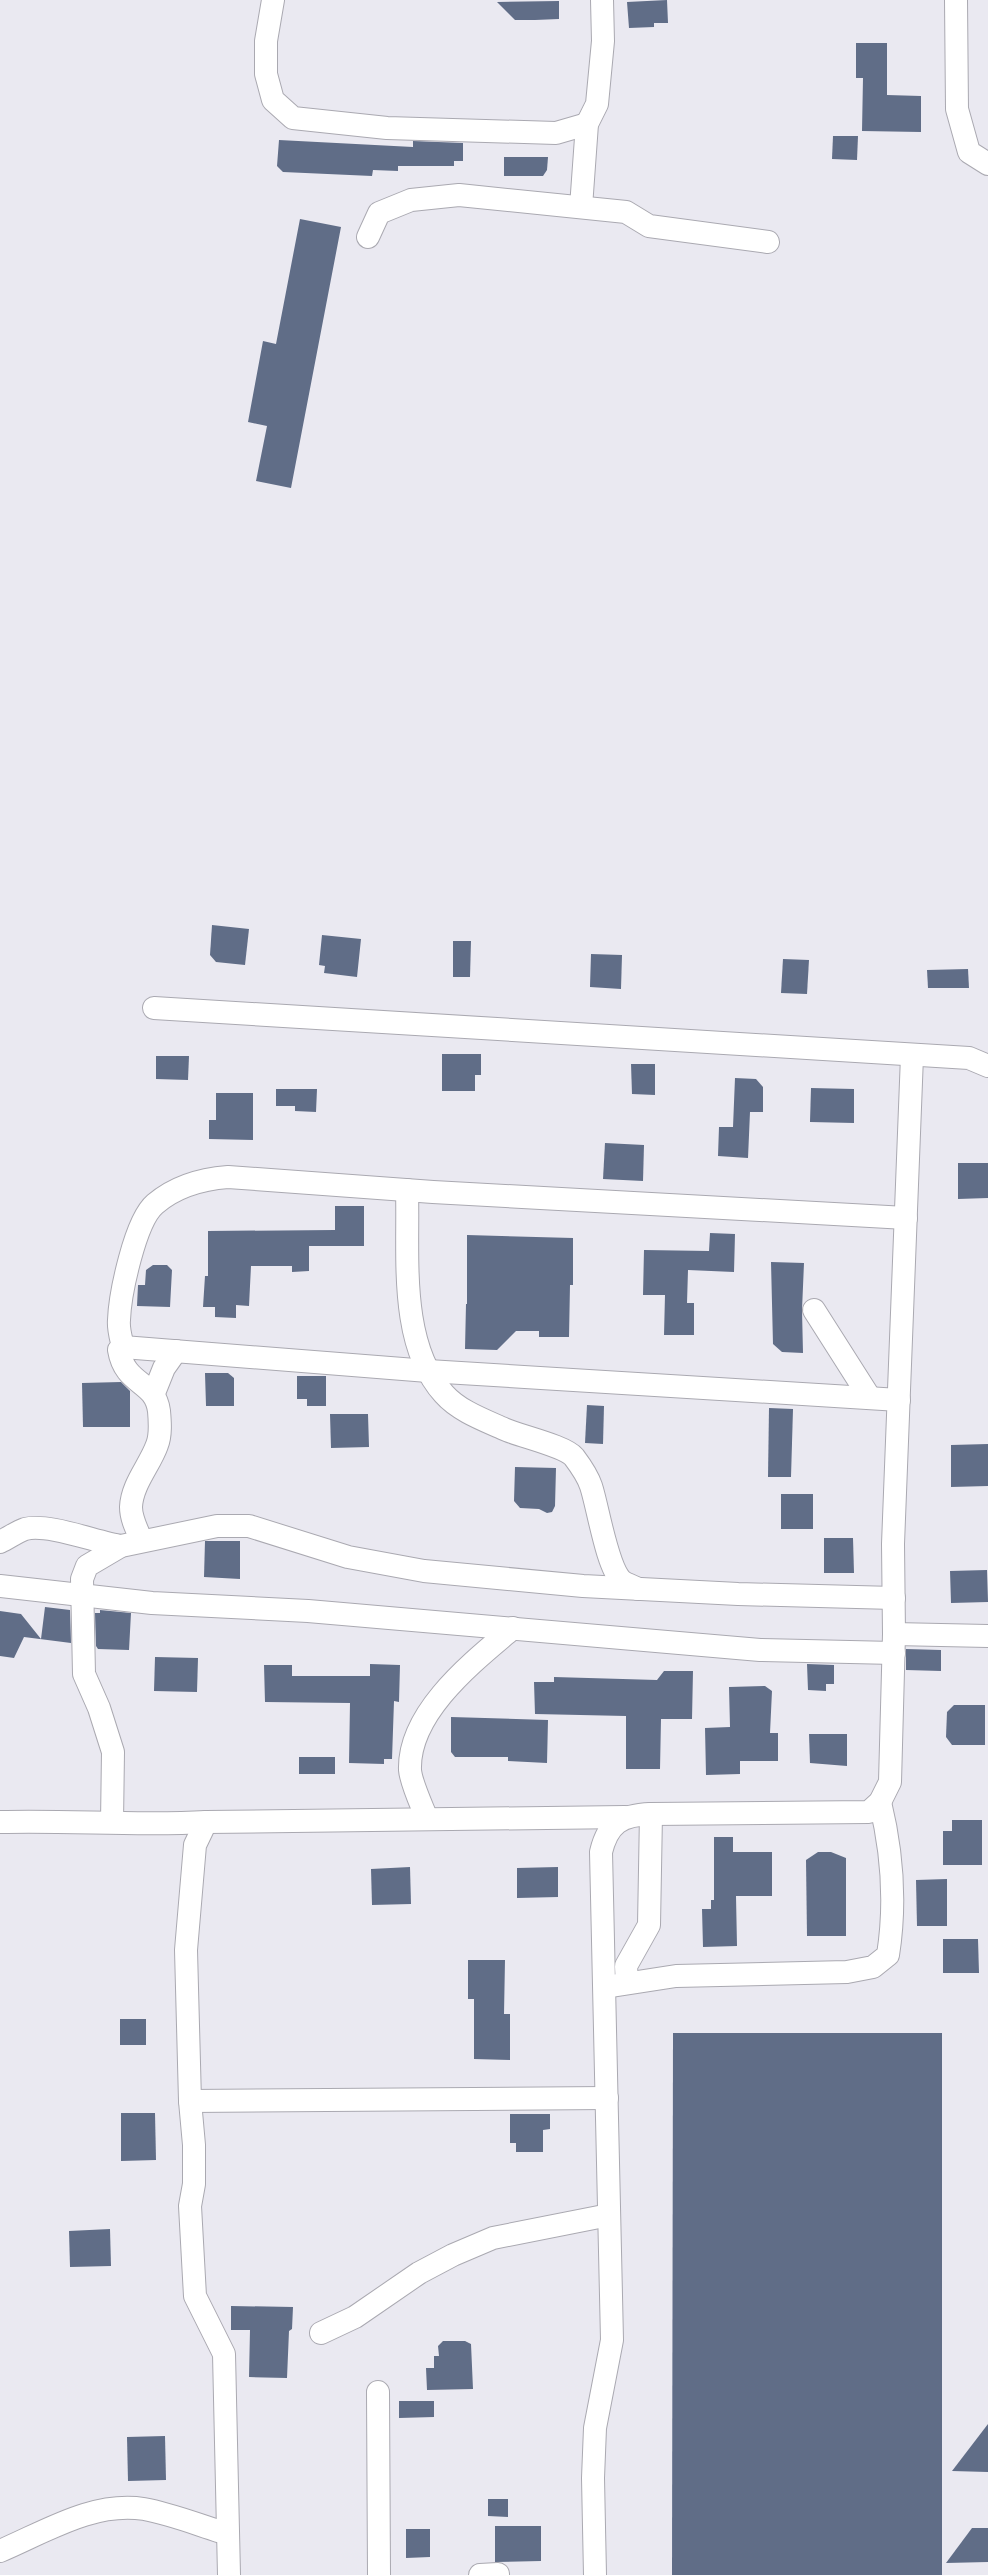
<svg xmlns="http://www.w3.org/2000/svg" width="988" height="2575" font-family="Rubik,sans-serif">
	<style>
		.building { fill: #606d87 }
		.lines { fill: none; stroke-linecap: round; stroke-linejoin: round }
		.minor-casing { stroke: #aaa9b1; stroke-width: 24 }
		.minor { stroke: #fff; stroke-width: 22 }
	</style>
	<rect width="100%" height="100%" fill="#eae9f1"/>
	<g class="building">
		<path d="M667,0L668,23H654V27L629,28L627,2Z"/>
		<path d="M559,1V19L535,20H515L497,2Z"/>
		<path d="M856,43H887V95L921,96V132L862,131L863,78H856Z"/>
		<path d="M833,136H858L857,160L832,159Z"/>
		<path d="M279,140L413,147V141L463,143V161H454V166H398V171L373,170L372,176L283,172L277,166Z"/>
		<path d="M504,157H548L547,170L543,176H504Z"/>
		<path d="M300,219L341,227L291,488L256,481L267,426L248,422L263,341L276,344Z"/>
		<path d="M212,925L249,929L245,965L216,962L210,955Z"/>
		<path d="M322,935L361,939L357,977L324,973L325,966L319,965Z"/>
		<path d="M453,941H471L470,977H453Z"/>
		<path d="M591,954L622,955L621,989L590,987Z"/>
		<path d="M783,959L809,960L807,994L781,993Z"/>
		<path d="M968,969L969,988H928L927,970Z"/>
		<path d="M442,1054H481V1075H475V1091H442Z"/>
		<path d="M156,1056H189L188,1080L156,1079Z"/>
		<path d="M631,1064H655V1095L632,1094Z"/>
		<path d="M735,1078L756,1079L763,1087V1112H750L748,1158L718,1156L719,1127H733Z"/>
		<path d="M811,1088L854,1089V1123L810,1122Z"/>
		<path d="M276,1089H317L316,1112L295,1111V1106H276Z"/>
		<path d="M216,1093H253V1140L209,1139V1120H216Z"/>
		<path d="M605,1143L644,1145L643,1181L603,1179Z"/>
		<path d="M958,1163H988V1198L958,1199Z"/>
		<path d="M335,1206H364V1246H309V1271L292,1272V1266H251L249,1306L236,1305V1318L215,1317V1307H203L205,1276H208V1231L335,1230Z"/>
		<path d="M710,1233L735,1234L734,1272L688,1270L687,1303H694V1335H664L665,1295H643L644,1250L709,1251Z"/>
		<path d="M467,1235L573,1238V1285H570L569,1337H539V1331H516L497,1350L465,1349L466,1304H467Z"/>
		<path d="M771,1262L804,1263L802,1310L803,1353L782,1352L773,1344Z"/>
		<path d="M153,1265H167L172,1270L170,1307L137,1306L138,1285H145L146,1270Z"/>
		<path d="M205,1373H228L234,1378V1406H206Z"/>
		<path d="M297,1376H326V1406H307V1399H297Z"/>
		<path d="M121,1382L130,1391V1427H83L82,1383Z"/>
		<path d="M587,1405L604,1406L603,1444L585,1443Z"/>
		<path d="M769,1408L793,1409L791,1477H768Z"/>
		<path d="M330,1414H368L369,1447L331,1448Z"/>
		<path d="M988,1444V1486L951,1487V1445Z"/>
		<path d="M515,1467L556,1468L555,1506L552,1512L547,1513L539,1509L520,1508L514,1501Z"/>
		<rect x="781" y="1494" width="32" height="35"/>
		<path d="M824,1538H853L854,1573H824Z"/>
		<path d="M205,1541H240V1579L204,1577Z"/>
		<path d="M987,1570L988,1602L951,1603L950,1571Z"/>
		<path d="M45,1607L70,1610L71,1643L24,1637L14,1658L0,1656V1611L21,1614L41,1639Z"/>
		<path d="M100,1610L131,1613L129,1650L98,1649L96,1646L95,1613H100Z"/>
		<path d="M906,1649L941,1650V1671L906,1670Z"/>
		<path d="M155,1657L198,1658L197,1692L154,1691Z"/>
		<path d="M370,1664L400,1665L399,1702L394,1701L392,1759H384V1764L349,1763L350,1703L265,1702L264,1665H292V1676H370Z"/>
		<path d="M807,1664L834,1665V1684H826V1691L808,1690Z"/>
		<path d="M664,1671H693L692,1719H661L660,1769H626V1716L535,1714L534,1682H554V1677L657,1680Z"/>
		<path d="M765,1686L772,1691L770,1733H778V1761H740V1774L706,1775L705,1728L730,1727L729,1687Z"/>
		<path d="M954,1705H985V1745H952L946,1737L947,1712Z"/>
		<path d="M451,1717L548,1720L547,1763L508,1761V1757H455L451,1752Z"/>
		<path d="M809,1734H847V1766L810,1763Z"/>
		<rect x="299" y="1757" width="36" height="17"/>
		<path d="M952,1820H982V1865H943V1831H952Z"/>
		<path d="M714,1837H733V1852H772V1896H736L737,1946L703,1947L702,1909H711V1900H714Z"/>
		<path d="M818,1852H831L846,1858V1936H807L806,1860Z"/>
		<path d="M410,1867L411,1904L372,1905L371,1869Z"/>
		<path d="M558,1867V1897L517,1898V1868Z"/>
		<path d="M947,1879V1926H917L916,1880Z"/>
		<path d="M943,1939H978L979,1973H943Z"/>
		<path d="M468,1960H505L504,2014H510V2060L474,2059V1999H468Z"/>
		<rect x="120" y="2019" width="26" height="26"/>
		<path d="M673,2033H942V2575H672Z"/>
		<path d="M121,2113H155L156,2160L121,2161Z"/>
		<path d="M510,2114H550V2129L543,2130V2152H516V2143H510Z"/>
		<path d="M110,2229L111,2266L70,2267L69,2231Z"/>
		<path d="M231,2306L293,2307L292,2329L289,2331L287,2378L249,2377L250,2330H231Z"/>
		<path d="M443,2341H465L471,2344L473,2389L427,2390L426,2368H434V2356H439L438,2346Z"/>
		<path d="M399,2401H434V2417L399,2418Z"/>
		<path d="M988,2424V2472L952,2471Z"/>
		<path d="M165,2436L166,2480L128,2481L127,2437Z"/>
		<path d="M488,2499H508V2517L488,2516Z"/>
		<path d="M495,2526H541V2561L495,2562Z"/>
		<path d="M972,2528H988V2562L946,2563Z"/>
		<path d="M406,2529H430V2557L406,2558Z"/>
	</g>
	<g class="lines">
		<g class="minor-casing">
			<g id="minor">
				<path d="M273,0L266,41V74L273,100L293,118L387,128L556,133L587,124"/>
				<path d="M956,0L957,109L969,152L988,164"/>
				<path d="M581,207L587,124L597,104L603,41L602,0"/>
				<path d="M368,237L379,213L411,200L459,195L626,212L649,226L768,242"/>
				<path d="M154,1008L969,1058L988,1066"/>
				<path d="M407,1190C409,1254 398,1343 444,1394C459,1411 484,1420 504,1429C519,1436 565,1446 574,1457C580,1465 588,1477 591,1486C598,1507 607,1568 622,1581C626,1584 633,1586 638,1589"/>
				<path d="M814,1310L870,1398"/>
				<path d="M123,1347L428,1371L899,1400"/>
				<path d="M154,1393L164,1368L176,1351"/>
				<path d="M142,1541C137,1530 131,1519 131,1507C132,1484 150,1465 157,1445C161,1435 160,1422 159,1411C155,1380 125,1386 119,1350L123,1347C121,1338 118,1329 119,1320C120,1294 135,1221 155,1204C176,1186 202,1179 228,1177L433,1192L906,1218"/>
				<path d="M0,1542C8,1538 17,1532 25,1529C48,1523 96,1542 121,1546"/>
				<path d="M0,1586L152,1603L308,1611L760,1650L894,1653"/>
				<path d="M894,1634L988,1636"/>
				<path d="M427,1819C422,1806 411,1783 410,1770C408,1712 474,1661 513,1628"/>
				<path d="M0,1822C69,1820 138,1826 206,1822L625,1817"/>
				<path d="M112,1822L113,1752L99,1708L84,1674L82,1579L87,1566L121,1546L217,1526H249L348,1557L424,1571L583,1586L738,1594L894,1598"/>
				<path d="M206,1822L195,1845L186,1950L190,2101L194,2145V2184L190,2206L195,2296L224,2354L229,2575"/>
				<path d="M627,1983L626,1966L649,1925L651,1814"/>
				<path d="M605,1987L676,1976L847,1972L873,1967L888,1955C896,1904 892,1851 880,1802"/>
				<path d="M190,2101L607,2098"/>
				<path d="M321,2333L355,2317L419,2273L453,2255L493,2238L609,2215"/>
				<path d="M378,2392L379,2575"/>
				<path d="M0,2551C45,2532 93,2501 144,2509C172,2514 201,2526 228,2534"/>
				<path d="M480,2575L498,2574"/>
				<path d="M595,2575L593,2478L595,2428L612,2340L601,1852C608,1823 621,1815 651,1814L869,1812L880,1802L890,1782L894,1634L893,1544L912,1056"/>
			</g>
		</g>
		<use href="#minor" class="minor"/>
	</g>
</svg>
